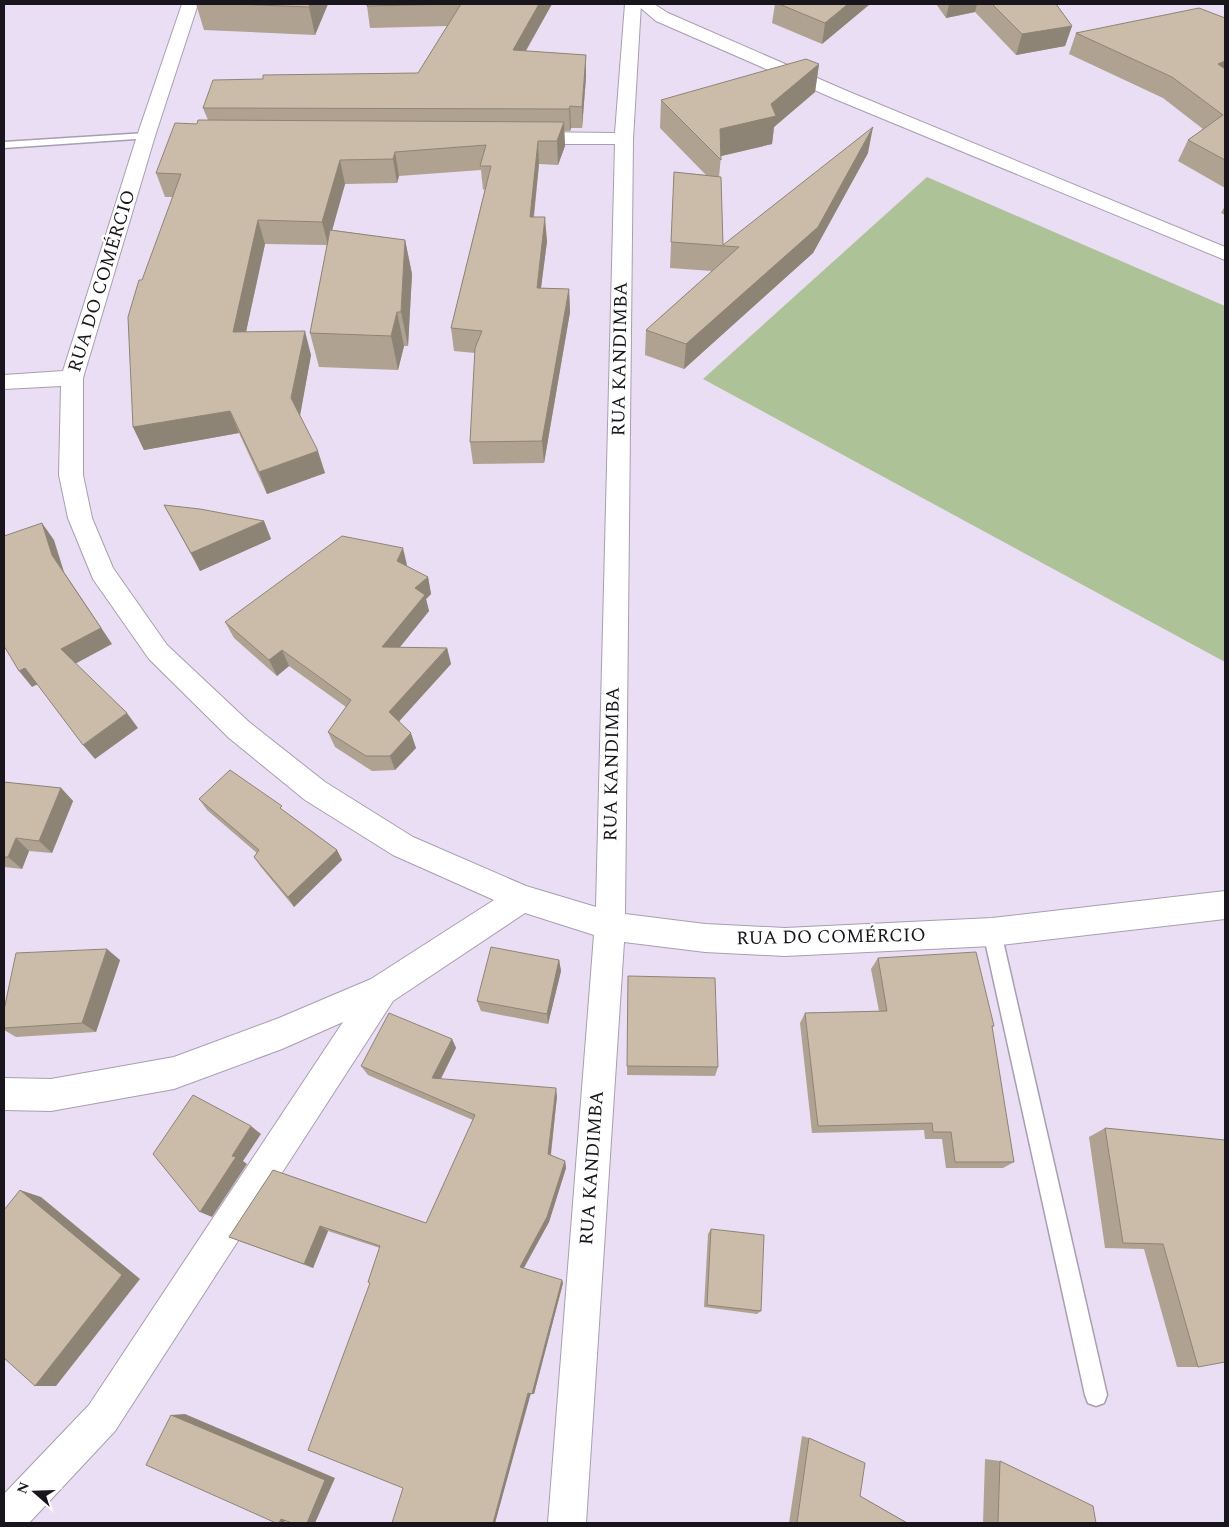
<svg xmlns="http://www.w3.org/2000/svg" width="1229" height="1527" font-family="Spectral,serif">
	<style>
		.green { fill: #adc397 }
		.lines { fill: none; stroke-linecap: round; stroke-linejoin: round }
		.lane-casing { stroke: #a89eb2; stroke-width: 3 }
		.street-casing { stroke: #a89eb2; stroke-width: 2 }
		.primary-casing { stroke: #a89eb2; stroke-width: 2 }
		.lane { fill: #fff; fill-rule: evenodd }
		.street { fill: #fff; fill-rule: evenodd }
		.primary { fill: #fff; fill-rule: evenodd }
		.wall { fill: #afa291 }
		.shaded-wall { fill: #8e8476 }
		.building { fill: #cbbca9; stroke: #8e8476 }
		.labels { text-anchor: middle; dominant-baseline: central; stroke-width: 4.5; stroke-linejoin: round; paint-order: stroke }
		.street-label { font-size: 19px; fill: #18151c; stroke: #fff }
	</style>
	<rect width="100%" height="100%" fill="#e9def4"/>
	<path class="green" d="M927,177L1225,306V662L703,379Z"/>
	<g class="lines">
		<g class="lane-casing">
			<g id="lane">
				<path d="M146,133L150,134L151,136L150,138L4,148V142Z"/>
				<path d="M992,924L998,926L1001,932L1107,1395L1104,1403L1096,1406L1088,1403L1085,1395L983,932L986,926Z"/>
			</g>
		</g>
		<g class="street-casing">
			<path id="street" d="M182,4H198L155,136L83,378V475L92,518L113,568L167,645L249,722L325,782L413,837L526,886L596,907L615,144H527L521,142L518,138L521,134L527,132L615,133L625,4H641L633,139L625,914L705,924L785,928L992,918L1225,891V919L992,946L785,956L705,952L624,942L586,1523H548L594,935L525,913L393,1001L115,1431L29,1523H4V1494L89,1405L343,1022L282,1049L174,1089L51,1111L4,1110V1078L51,1079L174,1057L279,1018L371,979L494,900L393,855L305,800L229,738L149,659L93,579L68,518L59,475L61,386L4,389V375L63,371L137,136Z"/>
		</g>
		<g class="primary-casing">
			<path id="primary" d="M636,4H654L668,13L847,91L1225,247V260L835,99L656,21Z"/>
		</g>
		<use href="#lane" class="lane"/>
		<use href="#street" class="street"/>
		<use href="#primary" class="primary"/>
	</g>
	<g class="wall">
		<path d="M196,4H328L315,35L204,30Z"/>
		<path d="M367,4H552L526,51L586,55V77L582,128H571L570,131H564L565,146L558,165L539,164L534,217L547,241L541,288L569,289L570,312L544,463L473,464L470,442L475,353L454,351L451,328L485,189L483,190L481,170L399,176L397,183L345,184L332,230L405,240L412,274L408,346H404L398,370L319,367L310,333L327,245L265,244L246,332L311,355L300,415L325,473L267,494L239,433L144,450L133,427L142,280L173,197H165L156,173L197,124L208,120L203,108L418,73L447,26L370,28L367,6Z"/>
		<path d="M775,4H870L822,44L772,23Z"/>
		<path d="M936,4H1056L1072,26L1065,46L1016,55L975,12L946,18Z"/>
		<path d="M1225,18V188L1178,161L1188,140L1203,129L1163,98L1069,54L1076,33Z"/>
		<path d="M819,64L815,92L774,127L772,144L721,156L719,177L723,245L868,153L813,253L684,369L645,355L646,330L712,271L670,268L674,172L706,175L660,128L661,100Z"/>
		<path d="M1225,206V215L1221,213Z"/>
		<path d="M164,505L264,521L271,539L200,571Z"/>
		<path d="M407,565V566L428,577L431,594L426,599L429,611L400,647L447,648L451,664L399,721L416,748L395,770L372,771L335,747L328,732L346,707L289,666L277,676L234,638L225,622Z"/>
		<path d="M4,782L61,788L73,801L52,853L29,851L22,869L4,867Z"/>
		<path d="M199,799L285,812L337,850L342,860L294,907L261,867L254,857L257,853L207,810Z"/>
		<path d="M878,958L994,1026L992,1027L1014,1162L1003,1168H946L942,1139H925L924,1130L812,1133L800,1023L805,1013L879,1011L871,969Z"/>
		<path d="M120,960L96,1032L16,1037L4,1030V1010Z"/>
		<path d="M559,960L561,971L548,1024L481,1011L477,1001Z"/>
		<path d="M628,976L718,1067L715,1076L627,1075Z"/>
		<path d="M452,1039L456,1048L441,1079L557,1096L551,1155L565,1161L566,1168L549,1222L524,1268L563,1283L534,1394L530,1393L495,1523L403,1488L370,1283L380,1248L328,1231L313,1268L229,1237L273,1170L426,1223L473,1120L368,1075L361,1066Z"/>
		<path d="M1105,1128L1225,1140L1198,1367H1177L1144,1249L1105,1248L1089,1137Z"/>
		<path d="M711,1229L761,1311L757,1314L704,1307L708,1234Z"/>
		<path d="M802,1436L809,1438L860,1496L908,1523H789Z"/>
		<path d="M985,1459L1000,1461L1096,1523H983Z"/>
	</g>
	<g class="shaded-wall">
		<path d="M310,4H328L315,35L309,7Z"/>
		<path d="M539,4H552L514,71L513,50Z"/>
		<path d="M848,4H870L822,44L825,23Z"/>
		<path d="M949,4H977L975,12L946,18Z"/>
		<path d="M1072,26L1065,46L1016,55L1022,34Z"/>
		<path d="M586,55V77L582,128V107Z"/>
		<path d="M1225,61V78L1218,64Z"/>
		<path d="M819,64L815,92L774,127L772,144L717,157L720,129L771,104Z"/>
		<path d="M570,106L571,128L570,131L569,109Z"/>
		<path d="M564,122L565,146L558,165L557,141Z"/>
		<path d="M873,127L868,153L813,253L684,369L686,344Z"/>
		<path d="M538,141L539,164L531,240L530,217Z"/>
		<path d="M395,152L399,176L397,183L393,159Z"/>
		<path d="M340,160L345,184L328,245L322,222Z"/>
		<path d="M545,217L547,241L538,311L537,288Z"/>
		<path d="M258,220L265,244L241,355L233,332Z"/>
		<path d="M405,240L412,274L408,346L401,312Z"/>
		<path d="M569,289L570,312L544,463L542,441Z"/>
		<path d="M397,312L404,346L398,370L391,336Z"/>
		<path d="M305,331L311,355L299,421L291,398Z"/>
		<path d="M230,411L239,433L144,450L133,427Z"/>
		<path d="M318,451L325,473L267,494L259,472Z"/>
		<path d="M264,521L271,539L200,571L191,553Z"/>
		<path d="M42,523L54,540L64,572L112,644L73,665L61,649Z"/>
		<path d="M403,548L407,565L402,578L397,561Z"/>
		<path d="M428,577L431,594L426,599L429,611L387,663L382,647L415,588Z"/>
		<path d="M447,648L451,664L394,727L389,712Z"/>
		<path d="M282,650L289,666L277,676L269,660Z"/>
		<path d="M25,668L38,684L32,687L19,671Z"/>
		<path d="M127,713L138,728L95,759L83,745Z"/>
		<path d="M411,733L416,748L395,770L390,756Z"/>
		<path d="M61,788L73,801L52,853L39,841Z"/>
		<path d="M16,838L29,851L22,869L8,857Z"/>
		<path d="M337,850L342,860L294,907L288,897Z"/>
		<path d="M107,949L120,960L96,1032L82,1023Z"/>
		<path d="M559,960L561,971L548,1024L547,1014Z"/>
		<path d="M452,1039L456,1048L437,1086L432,1078Z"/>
		<path d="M556,1088L557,1096L550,1160L548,1154Z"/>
		<path d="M251,1126L261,1134L243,1161L247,1164L212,1217L200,1212L232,1156Z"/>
		<path d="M565,1161L566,1168L549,1222L522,1271L520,1267Z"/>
		<path d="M20,1190L41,1197L140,1279L56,1386H35Z"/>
		<path d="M320,1226L328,1231L313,1268L304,1264Z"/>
		<path d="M562,1280L563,1283L534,1394H532Z"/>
		<path d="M528,1393H531L495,1523H493Z"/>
		<path d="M185,1414L335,1478L315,1523H307L171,1415Z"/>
		<path d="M281,1519L289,1520L281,1523H279Z"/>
	</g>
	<g class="building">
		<path d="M233,4H310L309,7Z"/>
		<path d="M367,4H539L513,50L586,55L582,107L570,106L569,109L203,108L213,80L263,79V75L418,73L461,4L367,6Z"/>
		<path d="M779,4H848L825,23Z"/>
		<path d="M992,4H1056L1072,26L1022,34Z"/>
		<path d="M1199,8L1225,18V61L1218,64L1225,69V160L1188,140L1223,115L1172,77L1076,33Z"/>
		<path d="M806,59L819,64L771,104L776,116L720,129L721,160L661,100Z"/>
		<path d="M198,120L564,122L557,141H538L530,217H545L537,288L569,289L542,441L470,442L475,348L482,331L451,328L491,166H480L486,145L395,152L393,159L340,160L322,222L258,220L233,332L305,331L291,398L318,451L259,472L230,411L133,427L128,317L139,280H142L181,174L156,173L175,123L197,124Z"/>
		<path d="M873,127L818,227L686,344L646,330L739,247L671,242L674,172L721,177L723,245Z"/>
		<path d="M330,230L405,240L401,312H397L391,336L310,333Z"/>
		<path d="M164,505L200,509L264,521L191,553Z"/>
		<path d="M42,523L52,555L101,628L61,649L127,713L83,745L25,668L19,671L4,646V536Z"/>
		<path d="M342,536L403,548L397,561L428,577L415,588L425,595L382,647L447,648L389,712L411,733L390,756H366L328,732L351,700L282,650L269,660L225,622Z"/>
		<path d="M230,770L282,806L280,808L337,850L288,897L254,857L259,850L199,799Z"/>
		<path d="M4,782L61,788L39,841L16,838L8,857H4Z"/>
		<path d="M491,947L559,960L547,1014L477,1001Z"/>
		<path d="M107,949L82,1023L4,1028V1010L16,953Z"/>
		<path d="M976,952L994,1026H992L1014,1162H955L951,1132H933L932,1123L818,1126L805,1013L887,1011L878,958Z"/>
		<path d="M628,976L715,978L718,1067L627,1066Z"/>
		<path d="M389,1013L452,1039L432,1078L556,1088L548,1154L565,1161L547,1217L520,1267L562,1280L532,1394L528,1393L493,1523H392L403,1488L308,1450L370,1283L368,1282L380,1246L320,1226L304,1264L229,1237L273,1170L426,1223L475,1115L361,1066Z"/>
		<path d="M193,1095L251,1126L232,1156L236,1157L200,1212L153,1154Z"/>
		<path d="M1105,1128L1225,1140V1362L1198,1367L1163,1244L1123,1243Z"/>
		<path d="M20,1190L122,1275L35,1386L4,1358V1210Z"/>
		<path d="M711,1229L764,1235L761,1311L707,1305Z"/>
		<path d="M171,1415L325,1480L307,1523H292L281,1519L279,1523H276L146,1465Z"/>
		<path d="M809,1438L865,1463L860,1496L907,1523H797Z"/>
		<path d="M1000,1461L1093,1506L1096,1523H998Z"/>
	</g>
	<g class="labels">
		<g class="street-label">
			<text transform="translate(102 281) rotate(-73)">RUA DO COMÉRCIO</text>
			<text transform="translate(620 359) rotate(-89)">RUA KANDIMBA</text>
			<text transform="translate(612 764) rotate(-89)">RUA KANDIMBA</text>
			<text transform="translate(831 937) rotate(-1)">RUA DO COMÉRCIO</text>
			<text transform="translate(592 1168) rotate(-86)">RUA KANDIMBA</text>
		</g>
	</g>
	<rect width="1229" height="1527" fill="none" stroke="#18151c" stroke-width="10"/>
	<g transform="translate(35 1492) rotate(290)" stroke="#ffffff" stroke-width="4" paint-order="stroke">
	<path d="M0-4L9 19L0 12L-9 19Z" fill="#18151c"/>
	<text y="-8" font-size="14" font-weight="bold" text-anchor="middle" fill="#18151c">N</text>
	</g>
</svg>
